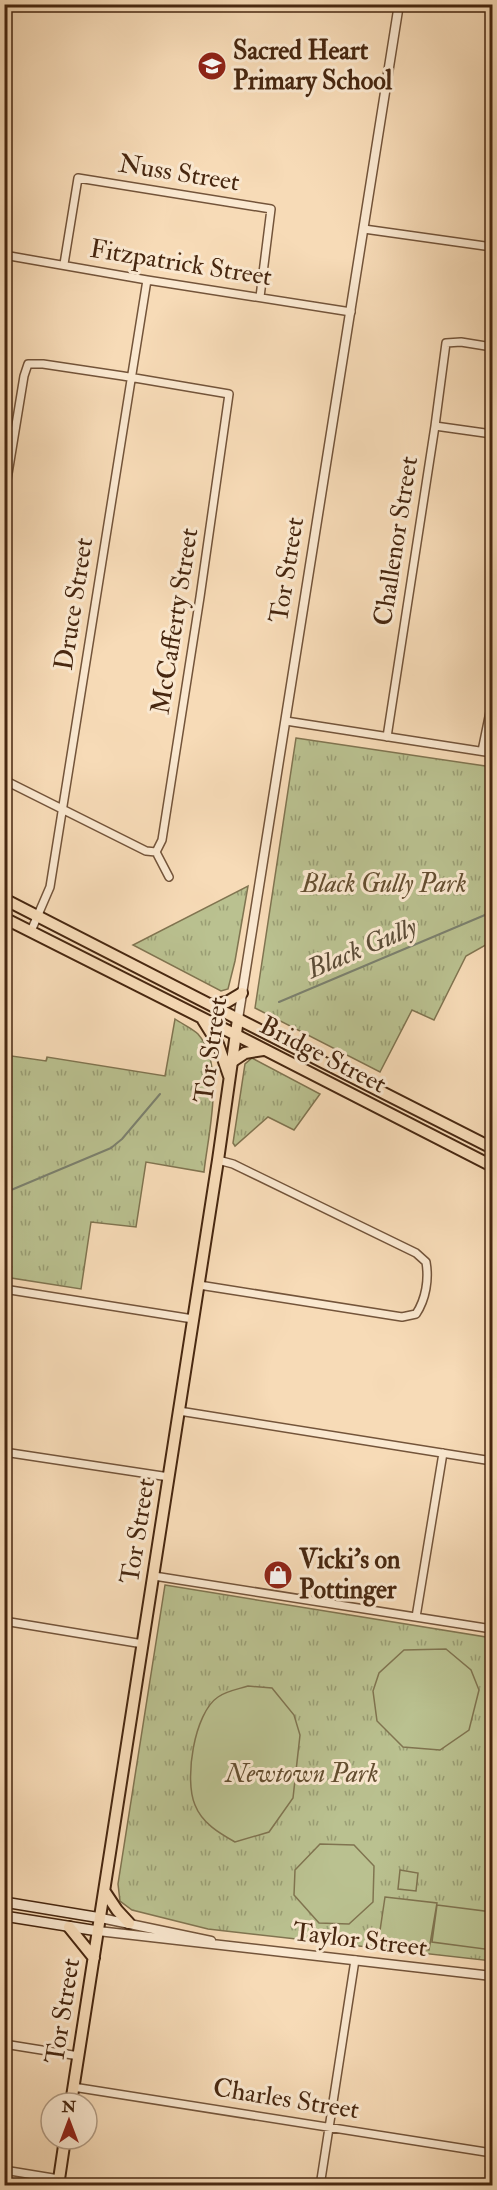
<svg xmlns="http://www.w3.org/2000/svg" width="497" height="2190" font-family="'IM FELL Double Pica',serif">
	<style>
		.park { fill: url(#park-tufts); stroke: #807450; stroke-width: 1.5 }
		.garden { fill: #bac190; stroke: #807450; stroke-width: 1.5 }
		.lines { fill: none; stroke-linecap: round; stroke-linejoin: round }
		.stream { stroke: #7b806e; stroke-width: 2 }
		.minor-casing { stroke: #73543a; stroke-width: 10 }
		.tertiary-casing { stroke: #73543a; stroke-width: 11 }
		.secondary-casing { stroke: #472710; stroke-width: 12 }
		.primary-casing { stroke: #472710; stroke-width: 14 }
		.trunk-casing { stroke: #472710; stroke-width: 14 }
		.minor { stroke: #fae8d0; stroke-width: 7 }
		.tertiary { stroke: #fae8d0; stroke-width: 8 }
		.secondary { stroke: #fae8d0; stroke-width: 9 }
		.primary { stroke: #f7dbb7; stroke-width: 10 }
		.trunk { stroke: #f7dbb7; stroke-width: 10 }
		.labels { text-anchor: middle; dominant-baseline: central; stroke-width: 6; stroke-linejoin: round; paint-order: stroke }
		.poi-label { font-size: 26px; font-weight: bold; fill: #472710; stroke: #fae8d0; text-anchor: start }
		.street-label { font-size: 26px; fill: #472710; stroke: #fae8d0 }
		.park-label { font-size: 26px; font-style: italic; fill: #644e30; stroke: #fae8d0 }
		.water-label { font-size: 27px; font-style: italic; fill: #5c4c37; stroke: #fae8d0 }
	</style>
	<defs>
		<pattern id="park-tufts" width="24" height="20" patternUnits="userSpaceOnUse" patternTransform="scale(1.5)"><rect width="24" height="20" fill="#bac190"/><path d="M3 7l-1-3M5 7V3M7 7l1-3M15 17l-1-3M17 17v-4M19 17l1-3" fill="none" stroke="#999d74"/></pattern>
	</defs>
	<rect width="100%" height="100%" fill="#f7dbb7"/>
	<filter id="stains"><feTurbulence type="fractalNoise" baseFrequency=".00333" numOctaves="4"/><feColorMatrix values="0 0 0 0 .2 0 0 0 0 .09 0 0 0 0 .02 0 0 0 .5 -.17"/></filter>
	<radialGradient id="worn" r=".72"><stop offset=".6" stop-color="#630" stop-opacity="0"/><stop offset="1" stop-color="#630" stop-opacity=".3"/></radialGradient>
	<path class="park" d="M296,738L492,767V944L489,943L466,956L434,1020L412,1010L380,1072L255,1008Z
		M248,886L235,961L228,989L221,991L133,945Z
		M175,1019C182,1024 192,1028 198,1034C226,1066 208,1134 204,1172L146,1162L136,1227L91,1222L81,1289L5,1277V1055L46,1061L47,1057L165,1076Z
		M252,1058L320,1094L294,1130L268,1117L235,1146L233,1143L245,1064Z
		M165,1585L492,1638V1961L208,1929L132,1910L120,1901L118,1884Z"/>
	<path class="garden" d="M446,1649L471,1670L479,1690L469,1730L440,1750L403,1747L377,1721L373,1691L379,1673L404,1650Z
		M248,1686L272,1688L294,1715L300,1735L293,1798L269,1832L235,1842C219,1833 202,1823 195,1805C184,1780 194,1713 218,1697C226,1691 239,1689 248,1686Z
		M320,1844L354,1845L374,1866L373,1902L349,1924L319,1923L294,1895L295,1870Z
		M400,1870L418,1873L416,1891L398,1889Z
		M385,1897L437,1903L429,1950L378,1944Z
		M437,1905L492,1912V1950L432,1942Z"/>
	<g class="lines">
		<path class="stream" d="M279,1002L492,912
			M4,1193L111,1148L122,1139L160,1094"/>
		<g class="minor-casing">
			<path id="minor" d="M364,229L492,247
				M4,255L147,280L351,312
				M64,264L78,178L271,209L260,297
				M435,426L492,434
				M4,498L24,376L28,364H43L123,376L229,394L200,597L162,840L156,852
				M491,707L492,696
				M286,721L492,753
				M387,737L435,426L446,343L461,342L492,347
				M482,751L491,707H492
				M4,780L146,851L156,852
				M156,852L169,877
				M31,931L50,887L147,280
				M199,1285L402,1317L416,1314C426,1299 429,1279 426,1262L416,1253L233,1164L218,1160
				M4,1289L193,1319
				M179,1411L492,1461
				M4,1452L169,1477
				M154,1576L492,1629
				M416,1617L443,1453
				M4,1621L143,1644
				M4,2044L79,2056
				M73,2087L492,2153
				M4,2170L59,2179
				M320,2186L355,1960"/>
		</g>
		<g class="tertiary-casing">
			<path id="tertiary" d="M238,1019L399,4
				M101,1918L211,1941
				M98,1931L492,1976"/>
		</g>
		<g class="secondary-casing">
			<path id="secondary" d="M4,1902L101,1918
				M4,1916L98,1931"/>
		</g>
		<g class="primary-casing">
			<path id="primary" d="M238,1019L492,1148
				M236,1035L492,1166
				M233,1061L245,1053L263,1050"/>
		</g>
		<g class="trunk-casing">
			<path id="trunk" d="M4,899L238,1019L218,1160L71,2103
				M4,918L236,1035
				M211,1005L227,1002L242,993
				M203,1020L218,1044L229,1076
				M105,1892L117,1910L129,1923
				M69,1927L94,1958
				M58,2186L65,2139"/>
		</g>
		<use href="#minor" class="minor"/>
		<use href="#tertiary" class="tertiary"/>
		<use href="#secondary" class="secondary"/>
		<use href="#primary" class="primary"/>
		<use href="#trunk" class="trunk"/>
	</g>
	<defs>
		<g id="school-disc" transform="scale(1.5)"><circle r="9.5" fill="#8f2418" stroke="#fae8d0"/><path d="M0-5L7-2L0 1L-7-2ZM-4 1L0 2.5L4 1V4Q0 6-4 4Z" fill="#fff"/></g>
		<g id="shop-disc" transform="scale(1.5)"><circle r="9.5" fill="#8f2418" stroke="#fae8d0"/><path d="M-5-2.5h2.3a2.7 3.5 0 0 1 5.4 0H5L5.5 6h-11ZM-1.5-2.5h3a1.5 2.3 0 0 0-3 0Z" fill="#fff"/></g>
	</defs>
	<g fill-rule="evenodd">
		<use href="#school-disc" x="212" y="66"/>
		<use href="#shop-disc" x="278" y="1575"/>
	</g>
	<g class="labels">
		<g class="poi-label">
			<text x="233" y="51">Sacred Heart<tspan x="233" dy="30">Primary School</tspan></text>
			<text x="299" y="1560">Vicki's on<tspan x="299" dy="30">Pottinger</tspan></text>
		</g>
		<g class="street-label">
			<text transform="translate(179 173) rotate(9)">Nuss Street</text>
			<text transform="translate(181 263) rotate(9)">Fitzpatrick Street</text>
			<text transform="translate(396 541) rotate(-81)">Challenor Street</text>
			<text transform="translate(287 570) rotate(-81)">Tor Street</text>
			<text transform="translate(74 604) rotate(-81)">Druce Street</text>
			<text transform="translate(175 621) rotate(-81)">McCafferty Street</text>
			<text transform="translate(211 1050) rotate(-82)">Tor Street</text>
			<text transform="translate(323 1055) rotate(27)">Bridge Street</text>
			<text transform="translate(138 1531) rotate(-81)">Tor Street</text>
			<text transform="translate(360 1940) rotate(7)">Taylor Street</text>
			<text transform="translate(63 2011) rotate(-81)">Tor Street</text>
			<text transform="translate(286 2099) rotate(9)">Charles Street</text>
		</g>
		<g class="park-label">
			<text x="384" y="884">Black Gully Park</text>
			<text x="302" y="1774">Newtown Park</text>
		</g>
		<g class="water-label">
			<text transform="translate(362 948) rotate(-23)">Black Gully</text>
		</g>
	</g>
	<rect width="497" height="2190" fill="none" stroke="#f7dbb7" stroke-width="24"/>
	<rect x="6" y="6" width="485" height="2178" fill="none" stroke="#472710" stroke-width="3"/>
	<rect x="12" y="12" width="473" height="2166" fill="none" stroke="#472710" stroke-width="1.5"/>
	<g transform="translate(69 2121)"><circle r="28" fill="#fae8d0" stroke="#b29b83" stroke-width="1.5"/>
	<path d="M0-4.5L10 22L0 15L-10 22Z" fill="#8f2418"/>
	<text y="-9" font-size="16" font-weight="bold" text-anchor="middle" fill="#472710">N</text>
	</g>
	<rect width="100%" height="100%" filter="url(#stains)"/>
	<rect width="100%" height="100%" fill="url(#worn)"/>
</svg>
